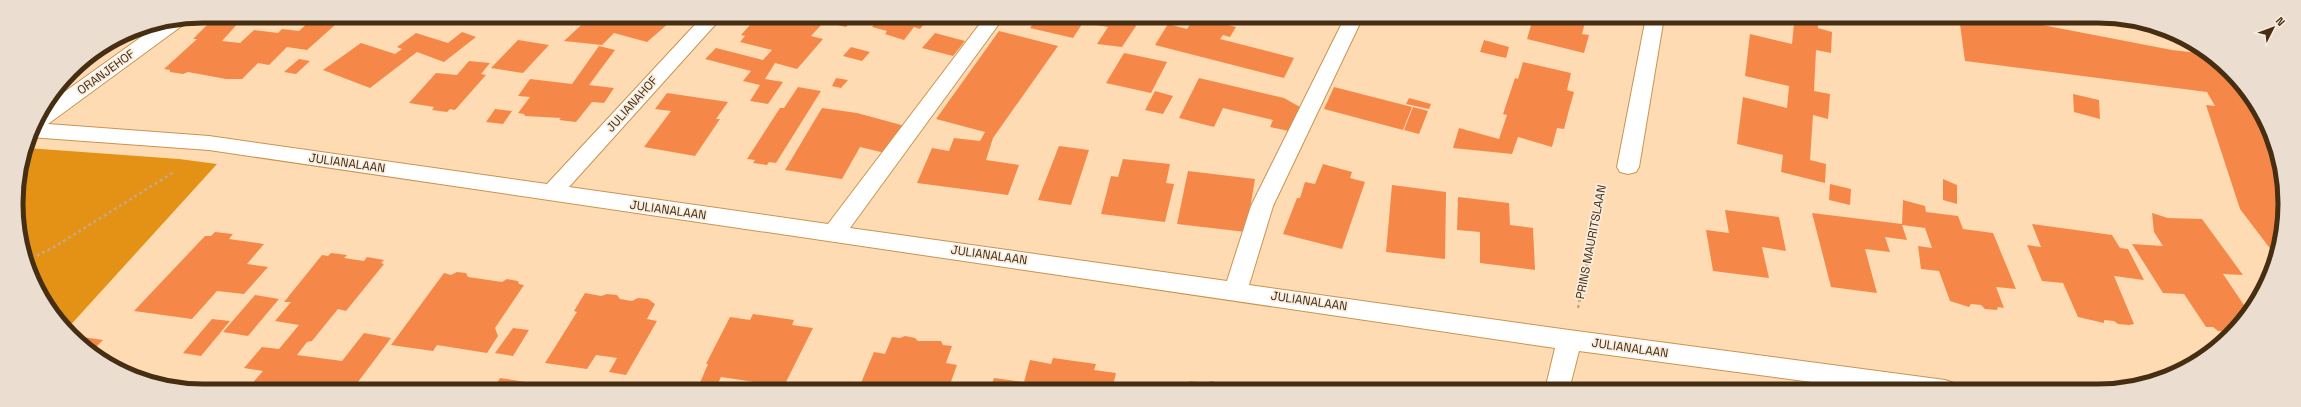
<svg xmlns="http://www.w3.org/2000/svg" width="2301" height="407" font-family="'Space Grotesk',sans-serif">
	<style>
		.forest { fill: #e39215 }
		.building { fill: #f58848 }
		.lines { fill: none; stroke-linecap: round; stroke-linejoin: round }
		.minor-casing { stroke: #cb934f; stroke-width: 2 }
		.path { stroke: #c7a782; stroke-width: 2.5; stroke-dasharray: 3 3; stroke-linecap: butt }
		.minor { fill: #fff; fill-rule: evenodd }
		.labels { text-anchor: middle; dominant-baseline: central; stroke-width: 3.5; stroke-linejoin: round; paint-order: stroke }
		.street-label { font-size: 12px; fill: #462e12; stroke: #f9ede0 }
		.rim { fill: none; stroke: #462e12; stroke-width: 5 }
	</style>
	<rect width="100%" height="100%" fill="#ffdbb3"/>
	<path class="forest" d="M27,148L179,159L217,164L66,330L62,327L26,264L16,191Z"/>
	<path class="building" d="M315,16H345L307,50L287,47L269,65L258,63L242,79H226L188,72L183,74L170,72V70L164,69L197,39H193L215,17L241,20L222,41L240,43L254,30L278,33L282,29L299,31Z
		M362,16H382L378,20Z
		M591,16H677L647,42L614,33L602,45L564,41Z
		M758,16L855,17L846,27L824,22L811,36L823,39L797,69L775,63L765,79L783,82L768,104L750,101L760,85L743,81L751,71L705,59L716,48L763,60L772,50L740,42L745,36L741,35Z
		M900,17L929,18L920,29L914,27L904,40L885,34L887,31L872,27L878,20L894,24Z
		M1038,17H1142L1122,47L1097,44L1108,27L1096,25L1099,21L1086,18L1073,38L1030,28Z
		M1195,17L1236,27L1230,37L1223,35L1220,39L1294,58L1284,78L1155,45L1168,24L1187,29Z
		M1537,17L1586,18L1582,34L1589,35L1584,53L1527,39L1532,22L1535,23Z
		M1767,17H1818V28L1832,32L1831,53L1816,50L1814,91L1830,94L1829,107L1828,119L1813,115L1810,160L1826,164L1825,183L1781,172L1783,155L1737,144L1743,97L1787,108L1789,86L1745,76L1750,34L1792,44L1794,24Z
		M1959,17H2001L2172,50L2206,54L2246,89L2279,155L2283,228L2275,255L2240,209L2206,105L2215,106L2207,92L1965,61Z
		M999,31L1058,46L993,138L986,160L1019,165L1008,195L917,183L932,148L949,151L954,138L980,141L985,132L936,119Z
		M462,32L476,37L444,62L417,52L370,88L323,70L361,43L395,54L402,49L397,47L416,33L448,43Z
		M935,33L965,41L953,56L922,48Z
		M518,40L549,45L523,73L491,68Z
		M1484,40L1509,47L1506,58L1480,52Z
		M599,46L615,50L589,85L614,88L604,103L592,102L576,122L559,120L561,118L525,116L524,114L518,113L530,97L518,96L530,79L572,84Z
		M851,47L870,52L862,61L843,56Z
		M1124,53L1167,62L1151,93L1106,83Z
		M299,59L310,61L296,74L284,72Z
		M469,61L490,63L481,74L486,75L455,110L450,109L447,112L432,110L434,107L409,103L436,73L457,75Z
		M1523,62L1571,73L1567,90L1574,92L1569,110L1564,129L1557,128L1552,147L1518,137L1512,154L1453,148L1459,128L1499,139L1507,115L1503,114L1515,78L1518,79Z
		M836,78L848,80L841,88L832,86Z
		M1199,78L1284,98L1300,107L1289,131L1270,127L1273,120L1223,108L1214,127L1179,118Z
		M798,87L821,91L776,163L769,162L767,165L753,163L755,160L747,159L780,108H784Z
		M1334,87L1412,107L1403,130L1324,109Z
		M1155,91L1173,96L1163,114L1145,110Z
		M667,93L728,102L716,119H720L695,156L644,147L671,111L655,109Z
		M2073,94L2099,100L2100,119L2074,112Z
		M1409,98L1431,104L1429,109L1406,104Z
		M1413,107L1428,111L1419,134L1404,130Z
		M822,108L857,113L905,126L885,153L860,147L842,179L785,170Z
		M495,109L512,111L503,124L486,122Z
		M1059,146L1089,150L1071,205L1038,200Z
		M1123,159L1170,164L1166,183L1174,184L1165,222L1101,214L1111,176L1118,177Z
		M1323,164L1352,172L1350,178L1365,182L1342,249L1283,234L1297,198H1300L1305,182L1315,184Z
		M1188,171L1255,179L1246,232L1177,224Z
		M1943,179L1957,185V204L1943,200Z
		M1830,184L1851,189L1850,205L1829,200Z
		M1392,185L1446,192L1445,259L1386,252Z
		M1458,197L1509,203L1510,225L1533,228L1535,270L1480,263V232L1457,230Z
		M1903,200L1925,206L1926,212L1958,216L1963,229L1993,233L2016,289L1996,287L2004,308L1998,307L1997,310L1985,309L1981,305L1971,304L1969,307L1950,301L1939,271L1921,269L1918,246L1932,248L1925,228L1902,225L1907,240L1885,237L1890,252L1865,249L1877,293L1831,287L1812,213L1902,224Z
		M1725,210L1779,217L1786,251L1762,247L1769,278L1713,271L1706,230L1729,233Z
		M2152,213L2168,218L2202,219L2243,275L2223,274L2248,311L2236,328H2231V332L2218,331L2213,327H2206L2184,294L2163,293L2132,244L2163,246L2154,232Z
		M2032,224L2112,235L2120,248L2128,249L2144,280L2114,276L2134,324L2129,325L2118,324L2114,321L2104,320V323L2078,317L2063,283L2042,281L2027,245L2041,247Z
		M215,232L233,234L229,239L264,244L247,264L268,267L244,294L217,291L192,319L134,311L205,236H211Z
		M331,253L347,255L344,258L364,261L367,257L384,260L381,263L384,264L346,311L338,309L312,341L307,342L297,355L342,361L364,333L391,338L352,390L322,387L320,390L247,389L263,371L244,368L262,347L279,349L299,325L275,321L291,302H284L322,255L328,256Z
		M457,272L466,273L468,277L502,282L507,279L518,281L519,284L524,285L495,328L498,336L487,353L437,345L433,351L391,345L444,273L451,275Z
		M585,293L601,296L607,294L617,295L620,299L632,301L638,298L648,299L655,304L647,319L657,321L626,375L609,372L617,358L596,355L587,369L545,363L577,312L574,311Z
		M255,295L279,299L248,336L223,332Z
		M753,314L794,320L792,325L813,328L784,386H782L780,390H765L768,384L721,377L716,388L699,385L708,364H706L730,317L750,320Z
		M212,319L230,321L201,356L183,353Z
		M513,328L529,330L513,356L495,353Z
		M76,336L103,340L93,350Z
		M905,336L915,338L918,341H941L943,345L952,346L946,363L957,365L948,390H858L874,352L885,354L892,337L900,338Z
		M1053,358L1096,364L1094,370L1116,373L1112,390H990L994,378L1024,382L1030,360L1051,364Z
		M500,378L532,383L528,390H493Z
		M1189,381L1206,383L1211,381L1232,386L1255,387L1260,390H1187Z
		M660,383L684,387L683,390H656Z
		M797,385L824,389V390H795Z"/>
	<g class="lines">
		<g class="minor-casing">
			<path id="minor" d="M703,16H723L569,187L828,224L985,17H1004L850,228L1227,281L1251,206L1345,17H1363L1273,206L1249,285L1569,330L1945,380L1954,383L1958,390H1872L1579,351L1569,390H1545L1555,348L209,150L29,137L49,103L158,25L185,20L183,25L48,124L209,136L547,184Z
				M1646,17H1664L1639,167L1636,172L1628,174L1620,172L1617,167Z"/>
		</g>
		<path class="path" d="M26,261L54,247L174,172
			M1578,308L1603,186"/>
		<use href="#minor" class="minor"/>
	</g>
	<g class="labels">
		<g class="street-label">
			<text transform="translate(106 72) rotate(-36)">ORANJEHOF</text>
			<text transform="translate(632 104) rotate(-48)">JULIANAHOF</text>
			<text transform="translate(347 163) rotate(8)">JULIANALAAN</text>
			<text transform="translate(668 210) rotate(8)">JULIANALAAN</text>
			<text transform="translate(1591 242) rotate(-79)">PRINS MAURITSLAAN</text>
			<text transform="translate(989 255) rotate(8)">JULIANALAAN</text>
			<text transform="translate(1309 301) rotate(8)">JULIANALAAN</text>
			<text transform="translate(1630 348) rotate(8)">JULIANALAAN</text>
		</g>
	</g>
	<path d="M0 0H2301V407H0ZM203 23H2098A180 180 0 0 1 2278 203V204A180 180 0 0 1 2098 384H203A180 180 0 0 1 23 204V203A180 180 0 0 1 203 23Z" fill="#ebded0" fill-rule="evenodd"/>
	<path class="rim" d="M203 23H2098A180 180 0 0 1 2278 203V204A180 180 0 0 1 2098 384H203A180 180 0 0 1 23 204V203A180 180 0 0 1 203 23Z"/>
	<g transform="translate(2273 28) rotate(48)" stroke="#f9ede0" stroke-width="3" paint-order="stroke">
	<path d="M0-3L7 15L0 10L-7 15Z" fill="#462e12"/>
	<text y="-6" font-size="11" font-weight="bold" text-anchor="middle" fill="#462e12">N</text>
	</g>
</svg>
